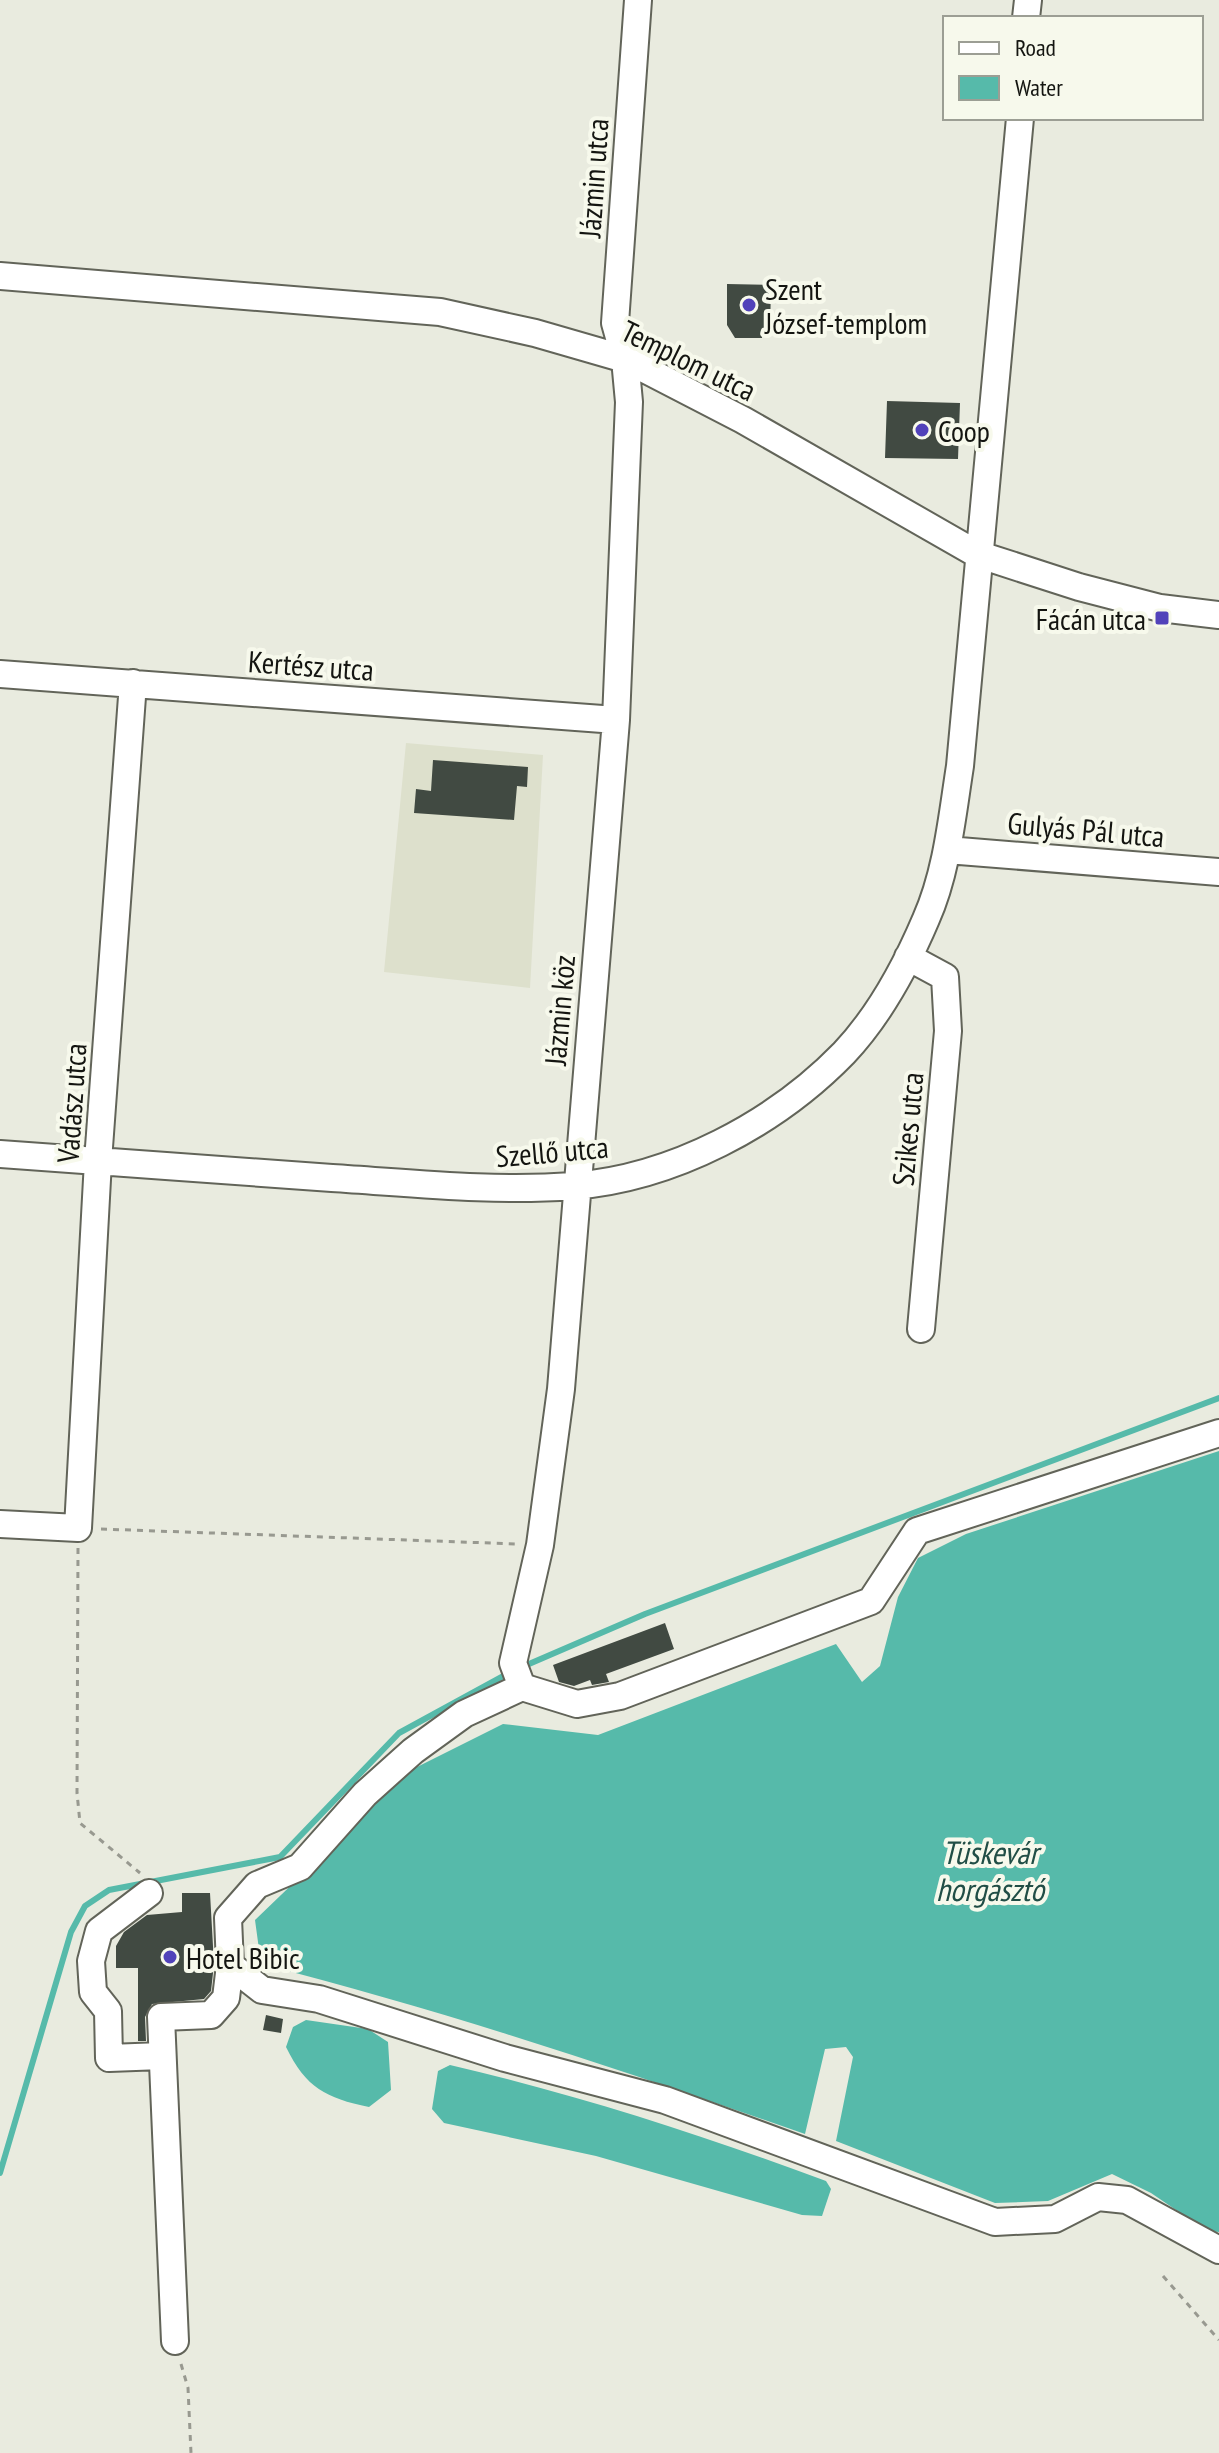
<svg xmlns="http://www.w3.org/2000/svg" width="1219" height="2453" font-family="'PT Sans Narrow',sans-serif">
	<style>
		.built { fill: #dde0cc }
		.water { fill: #56baaa }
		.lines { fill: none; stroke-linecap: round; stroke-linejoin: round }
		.stream { stroke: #56baaa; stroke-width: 6 }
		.building { fill: #414a42 }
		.minor-casing { stroke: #626459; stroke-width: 30 }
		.path { stroke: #989990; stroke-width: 3; stroke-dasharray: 6 6; stroke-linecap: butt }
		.minor { stroke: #fff; stroke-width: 26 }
		.poi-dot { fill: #5142ba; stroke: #f7f9ec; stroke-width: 3 }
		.labels { text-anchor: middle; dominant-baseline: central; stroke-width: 8; stroke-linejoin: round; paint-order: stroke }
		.street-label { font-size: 30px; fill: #141511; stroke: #f7f9ec }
		.poi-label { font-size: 30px; fill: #141511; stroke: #f7f9ec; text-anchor: start }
		.water-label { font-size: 32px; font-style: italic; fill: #214e46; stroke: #f7f9ec }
	</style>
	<rect width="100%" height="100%" fill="#e9ebdf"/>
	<path class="built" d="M406,743L543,755L530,988L384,972Z"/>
	<path class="water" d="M1219,1451V2232L1207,2231L1151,2193L1112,2174L1048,2201L995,2203L836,2141L853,2057L846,2047L825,2049L805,2134C625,2071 446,2011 261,1964L255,1920L411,1770L503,1724L598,1735L836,1644L862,1682L880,1666L898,1597L918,1558L966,1534Z
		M306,2020L368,2029L388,2042L391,2090L369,2107C326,2098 306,2088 286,2047L293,2027Z
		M450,2065C579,2095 702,2135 826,2181L831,2189L822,2216L802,2215L596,2156L444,2123L432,2109L438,2071Z"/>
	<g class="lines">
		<path class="stream" d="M522,1667L645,1614L1219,1398
			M0,2173L71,1932L85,1906L109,1890L280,1857L399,1733L509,1673"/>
	</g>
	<path class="building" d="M727,284L771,285L770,332H762V338H735L727,325Z
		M887,401L960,403L958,459L885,458Z
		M433,760L528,767L527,787L517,786L514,820L414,813L416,789L431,791Z
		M665,1623L674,1649L606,1674L609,1682L592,1685L590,1680L574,1686L559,1682L553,1665Z
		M182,1893H210L214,1964L211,1991L204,1999L152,2004L145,2017L146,2041H138V1968H116V1946L124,1932L147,1915L182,1912Z
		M266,2015L283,2019L281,2033L263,2030Z"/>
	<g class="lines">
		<g class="minor-casing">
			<path id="minor" d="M1026,18L1028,0
				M0,276L440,312L535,333L625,359L743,420L977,554L1079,587L1160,608L1219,615
				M0,674L616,720
				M947,850L1219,872
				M908,957L945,977L948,1031L921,1329
				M0,1154C111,1162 221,1170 332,1178C412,1183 492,1192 573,1186C673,1178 775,1124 844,1053C879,1016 906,966 926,919C947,872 952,817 960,766L1020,118
				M1219,1433L917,1531L871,1601L620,1696L577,1704L522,1687L464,1714L413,1751L365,1794L300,1867L257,1885L228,1918L230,1965L262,1990L319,1999L505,2058L665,2100L995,2222L1055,2219L1098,2197L1127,2200L1219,2250
				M0,1524L78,1528L98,1161L133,683
				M522,1687L513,1663L540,1545L561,1389L616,720L629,402L625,359L615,323L638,0
				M149,1893L99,1931L91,1961L93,1992L108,2011L109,2058L162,2056
				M175,2341L161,2017L211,2015L226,1998L230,1965"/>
		</g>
		<path class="path" d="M101,1529L517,1544
			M78,1548L77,1793L80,1823L140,1873
			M1163,2276L1219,2340
			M181,2364L188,2388L191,2453"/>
		<use href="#minor" class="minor"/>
	</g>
	<g class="poi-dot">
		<circle cx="749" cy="305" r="8"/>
		<circle cx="922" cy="430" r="8"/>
		<rect x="1154" y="610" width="16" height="16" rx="4"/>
		<circle cx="170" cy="1957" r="8"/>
	</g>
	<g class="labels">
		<g class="street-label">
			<text transform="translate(593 178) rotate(-86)">Jázmin utca</text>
			<text transform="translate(689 360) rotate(26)">Templom utca</text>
			<text transform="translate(311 665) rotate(4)">Kertész utca</text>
			<text transform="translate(1086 829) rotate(5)">Gulyás Pál utca</text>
			<text transform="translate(559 1010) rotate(-85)">Jázmin köz</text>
			<text transform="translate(71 1103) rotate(-86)">Vadász utca</text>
			<text transform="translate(907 1129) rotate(-85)">Szikes utca</text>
			<text transform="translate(552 1151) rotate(-5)">Szellő utca</text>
		</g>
		<g class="poi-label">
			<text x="765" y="288">Szent<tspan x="765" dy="34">József-templom</tspan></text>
			<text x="938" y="430">Coop</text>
			<text x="1146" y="618" text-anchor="end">Fácán utca</text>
			<text x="186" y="1957">Hotel Bibic</text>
		</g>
		<g class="water-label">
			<text x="990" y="1852">Tüskevár<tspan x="990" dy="37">horgásztó</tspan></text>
		</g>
	</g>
	<rect x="943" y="16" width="260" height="104" fill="#f7f9ec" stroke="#9c9e94" stroke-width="2"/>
	<rect x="959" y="42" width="40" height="12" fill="#ffffff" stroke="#9c9e94" stroke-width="2"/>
	<text x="1015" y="56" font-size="24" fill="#141511">Road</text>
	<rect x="959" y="76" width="40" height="24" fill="#56baaa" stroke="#9c9e94" stroke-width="2"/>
	<text x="1015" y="96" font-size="24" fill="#141511">Water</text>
</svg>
